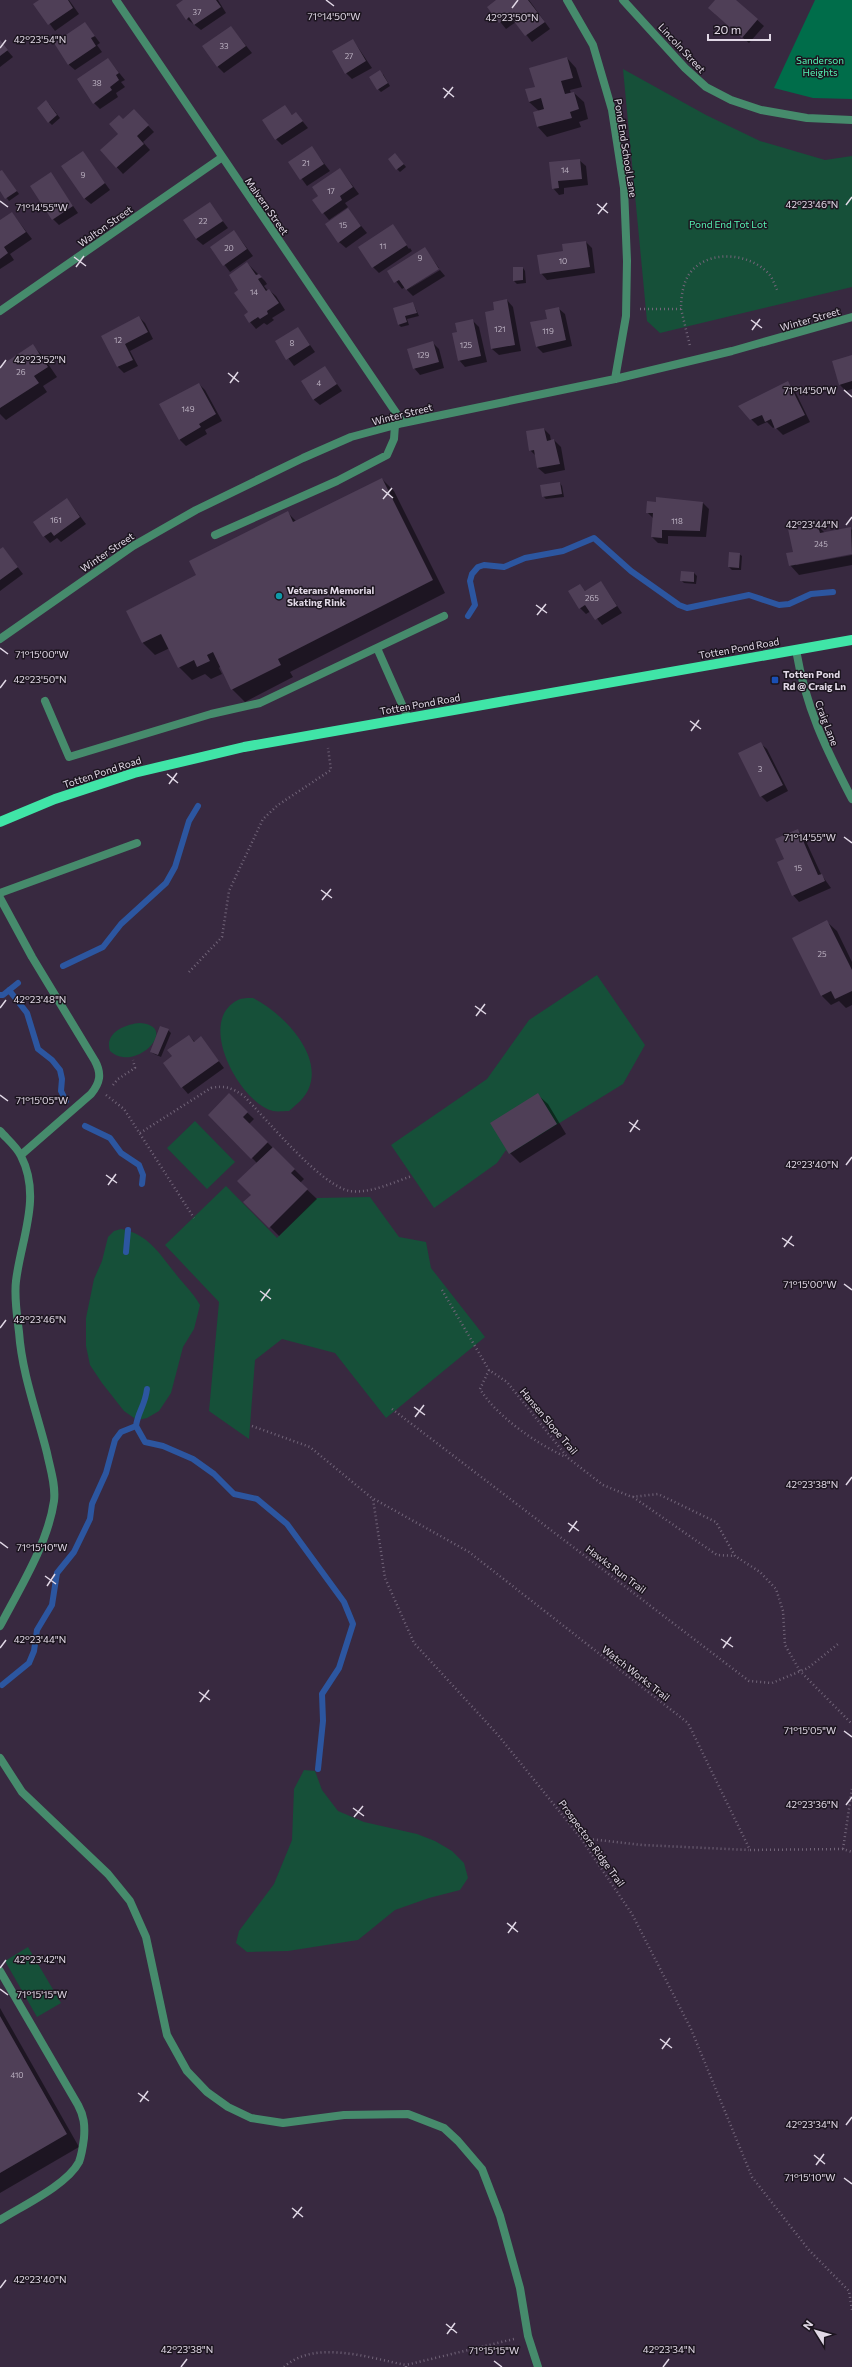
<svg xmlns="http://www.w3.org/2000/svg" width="852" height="2367" font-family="Commissioner,sans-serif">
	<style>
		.green { fill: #165039 }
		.forest { fill: #006d4a }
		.shadow { fill: #0007 }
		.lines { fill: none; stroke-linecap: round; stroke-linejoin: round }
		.stream { stroke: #2c56a0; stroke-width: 6 }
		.building { fill: #4f3f57 }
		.path { stroke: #726579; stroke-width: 2.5; stroke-dasharray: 1 3; stroke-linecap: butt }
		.service { stroke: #468b6c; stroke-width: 8 }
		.minor { stroke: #468b6c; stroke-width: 8 }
		.tertiary { stroke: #468b6c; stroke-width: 8 }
		.primary { stroke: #40e5a7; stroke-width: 10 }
		.ticks { fill: none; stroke: #e1d8e6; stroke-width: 1.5 }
		.culture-dot { fill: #0f9aa8; stroke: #1c151f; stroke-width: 1.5 }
		.transit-dot { fill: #1a4fb4; stroke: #1c151f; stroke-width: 1.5 }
		.labels { text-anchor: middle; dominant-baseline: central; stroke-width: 3; stroke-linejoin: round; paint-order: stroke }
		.number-label { font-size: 8px; fill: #bcb2c2 }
		.street-label { font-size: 10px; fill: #e1d8e6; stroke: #1c151f }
		.park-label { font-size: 10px; fill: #55f2b3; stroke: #1c151f }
		.poi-label { font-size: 10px; font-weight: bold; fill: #e1d8e6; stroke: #1c151f; text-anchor: start }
		.ticks-label { font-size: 10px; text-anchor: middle; fill: #e1d8e6; stroke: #1c151f; stroke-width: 3; stroke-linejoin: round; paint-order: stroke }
	</style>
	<rect width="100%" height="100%" fill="#382940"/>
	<path class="green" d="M623,69L706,115L760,141L825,160L852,156V287L660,333L647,321Z
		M597,975L645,1045L623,1084L509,1154L506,1150L497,1163L434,1208L391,1145L487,1079L529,1020Z
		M253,998C281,1012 323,1053 309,1088C305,1098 297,1104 289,1111C284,1111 278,1112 273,1111C240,1103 195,1021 238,1000C242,998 249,998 253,998Z
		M140,1023C181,1026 135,1074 110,1051C104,1033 125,1024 140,1023Z
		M195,1121L235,1162L207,1189L167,1148Z
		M226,1186L277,1238L317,1198L370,1197L399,1237L426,1242L431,1268L485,1337L386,1418L335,1353L282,1339L255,1360L249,1439L209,1411L219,1302L165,1245Z
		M121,1229C148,1234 159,1253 175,1273C184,1285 192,1291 200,1305L194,1329L183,1347L171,1393L159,1411L147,1418L137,1420L124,1411L102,1383L90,1365L86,1346V1318L94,1279L102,1261L108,1237L114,1231Z
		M304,1770L315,1771L322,1790L338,1811L364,1822L417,1834L435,1841L452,1851L464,1863L468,1878L460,1890L429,1898L395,1910L358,1940L288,1951L247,1952L236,1943L239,1931L274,1884L292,1840L294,1789Z
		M28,1947L61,2003L37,2017L5,1961Z"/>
	<path class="forest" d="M815,0H852V99L813,98L774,88Z"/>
	<path class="shadow" d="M40,0H69L79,14L55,31L35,4Z
		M185,0H218L226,13L201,30L187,19Z
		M498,0H529L550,29L532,42L516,22L506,29L488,7Z
		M716,0H735L764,26L749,43L715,14Z
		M85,23L100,43L97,45L102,52L75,70L68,64Z
		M231,27L252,53L224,73L217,66Z
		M353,40L372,68L352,79L346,73Z
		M0,42L13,57L0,67Z
		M567,58L576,68L582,87L570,90L571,94L574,93L584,102L588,119L579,122L581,127L547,137L538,127L534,113L539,111L529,102L536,87Z
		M108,59L125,80L121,82L125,87L116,93L118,97L100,109L94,103Z
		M383,74L390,86L381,92L378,89Z
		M49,104L60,118L52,125L49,122Z
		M284,106L293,116L296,113L308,128L282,145L276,139Z
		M140,117L154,132L143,142L150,150L123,174L101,150L119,134L123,121Z
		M312,148L330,171L307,186L290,163Z
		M83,153L110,190L91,204L84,198Z
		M398,157L406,167L400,172L397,169Z
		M579,160L586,166L588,185L564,188V194L559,195L553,188L550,163Z
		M340,169L359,194L345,203L348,207L329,220L313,200L319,196Z
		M2,171L19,194L9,201L0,189V172Z
		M50,173L78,213L59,225L53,219Z
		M209,203L228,228L203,245L196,239Z
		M348,210L367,233L346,248L339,242Z
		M12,213L32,239L10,254L14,260L0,269V221Z
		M393,225L409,249L410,248L412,251L379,273L373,267Z
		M234,231L253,256L230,272L211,247Z
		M586,242L592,248L595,273L547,280L541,273L564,252Z
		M425,249L439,268L407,290L405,287L402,289L389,272Z
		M247,263L265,281L267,284L264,286L268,291L269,290L276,296L285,310L272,318L274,320L267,325L264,323L256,329L250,322L249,313L240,290Z
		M523,268L525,271L526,283L517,284L514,281Z
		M440,270L445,276L413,296L407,290Z
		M507,300L513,307L521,351L499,355L492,349L496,311Z
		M413,303L419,316L407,319L409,325L401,327L398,324Z
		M558,308L565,314L572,346L543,353L537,347L548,319Z
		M139,317L145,323L153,339L130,351L138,366L124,373L118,367L102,336Z
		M472,320L479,327L487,362L465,367L459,360L458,333Z
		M298,328L315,352L294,366L276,342Z
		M433,343L439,349L444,368L420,375L414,368Z
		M33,346L42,355L57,377L43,386L47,392L6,420L0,414V367Z
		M852,356V389L846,391L840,385Z
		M325,367L342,391L320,405L313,399Z
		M788,383L794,389L810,422L783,435L775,427L773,428L767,422L758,426L751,419Z
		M199,384L205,390L222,421L205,430L207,434L186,446L179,439Z
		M544,429L550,435L551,441L554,440L561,447L565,470L545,474L538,468L536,456L530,450Z
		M382,479L394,491L445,593L290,672L293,677L245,702L232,689L221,666L219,668L222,674L211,679L205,674L192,680L179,667L170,648L155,655L143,643L127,611L197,576L288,513L297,522Z
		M560,483L562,486L564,497L546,499L543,496Z
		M67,499L86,524L61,542L57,538L50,543L44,536Z
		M703,503L709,509L706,537L668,536V544L658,543L652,537L654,519L647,512Z
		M817,525L825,533L850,528L852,530V553L796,563V565L852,555V565L799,575L790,565L794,553Z
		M3,548L23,574L0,591V550Z
		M739,554L742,556L741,570H732L729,567Z
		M694,573L697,576L696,584L684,583L681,580Z
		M601,582L622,613L602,625L591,611L586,614L580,608V585L586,592Z
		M760,743L767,749L788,791L767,802L761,796Z
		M798,830L804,837L821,874L831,888L799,902L793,895L785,860Z
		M827,922L837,931L852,962V1005L846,1008L839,1001L831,1005L822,996L793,938Z
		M168,1030L171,1033L161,1057L154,1054L151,1052Z
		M189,1036L195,1042L201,1038L224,1068L188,1094L182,1087L173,1057Z
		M229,1095L254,1119L249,1124L304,1179L300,1183L317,1199L279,1236L245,1202L252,1195L257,1163L209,1115Z
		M538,1095L548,1104L566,1134L520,1163L510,1153Z
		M0,2008L79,2147L0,2193Z"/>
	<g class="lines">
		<path class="stream" d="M468,616L475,605L470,581L472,574L478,567L484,565L504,567L525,558L563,551L594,538L631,571L679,605L687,608L749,595L779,605L789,604L811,594L833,592
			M63,966L103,947L121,924L166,883L175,867L189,821L198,806
			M9,990L27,1013L38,1049L52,1060L60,1070L62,1079L61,1091L66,1101
			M0,995H3L18,983
			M85,1126L110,1138L121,1153L139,1165L143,1175L142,1184
			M126,1252L128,1230
			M147,1389C145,1406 138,1411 136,1426L145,1442L163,1446L193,1459L214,1474L234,1494L257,1499L287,1524L344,1602L353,1624L339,1668L322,1694L323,1721L318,1769
			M2,1685L29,1663L34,1651L37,1630L52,1605L57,1573L74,1552L90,1519L92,1504L106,1473L115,1440L121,1432L136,1426"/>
	</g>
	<path class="building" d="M39,0H68L73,8L48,25L33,4Z
		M183,0H216L221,7L194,25L189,17L186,20L176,5Z
		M496,0H528L545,22L525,36L510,16L499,23L487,7Z
		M715,0H736L758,19L742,38L708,8Z
		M85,22L95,36L91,38L96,46L68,65L54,43Z
		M231,26L246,46L217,67L202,46Z
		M353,39L366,61L345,74L332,51Z
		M0,40L8,50L0,56Z
		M567,57L573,78L561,81L565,94L574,92L579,109L570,112L572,118L537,127L533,112L544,109L541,98L529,102L525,89L535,87L529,68Z
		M108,58L119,73L116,75L119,80L110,87L112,90L93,104L77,79Z
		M380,70L388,83L377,90L369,77Z
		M46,100L57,115L48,123L37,108Z
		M285,105L292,115L296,112L303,121L275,140L262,120Z
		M134,109L149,125L137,136L144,144L116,168L100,150L118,134L109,124L119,115L123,119Z
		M312,146L324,164L300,180L288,162Z
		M83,151L105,183L84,199L61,166Z
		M395,153L404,164L396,170L388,159Z
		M580,159L582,179L558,181L559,188L552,189L549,162Z
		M340,168L353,187L340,196L342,200L322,214L312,200L318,196L312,187Z
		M2,170L17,191L5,199L0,191V171Z
		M51,172L73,206L52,220L30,186Z
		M210,202L223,221L196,239L183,220Z
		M348,208L361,226L338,243L325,224Z
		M12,212L26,232L4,247L8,253L0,259V220Z
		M393,224L407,245L372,268L358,247Z
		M234,230L247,249L223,266L210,247Z
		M586,241L590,267L540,274L537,255L563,251L562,244Z
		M425,247L439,269L406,290L399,280L394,283L387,271Z
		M247,262L256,275L259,274L262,277L258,279L266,291L269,289L279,303L267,311L268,314L260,319L258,317L249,323L244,315L248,312L234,293L238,290L229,275Z
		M513,267H523V280L513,281Z
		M507,299L515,345L491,349L485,312L494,310L493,302Z
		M413,302L417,313L405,316L407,322L398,325L393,308Z
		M559,307L566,340L536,347L530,322L547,319L545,310Z
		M139,316L148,332L125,344L133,360L117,367L101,336Z
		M473,319L481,356L458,361L452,333L457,332L455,323Z
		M298,327L310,345L286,360L275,341Z
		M433,341L439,362L413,369L407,349Z
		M33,344L48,367L34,376L39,383L0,408V366Z
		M852,355V381L839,385L832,361Z
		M325,366L337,384L313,400L301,381Z
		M788,381L805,415L775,429L771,419L765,422L762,415L750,420L738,406Z
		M199,383L216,414L199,424L201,427L179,440L159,404Z
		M544,428L547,441L554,439L560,464L537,468L534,450L529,451L526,431Z
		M382,478L433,580L278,659L281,665L231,690L213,652L207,655L210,661L197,667L194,660L178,668L161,634L142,643L126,611L196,575L189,561L288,511L293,522Z
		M560,482L562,494L542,497L540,485Z
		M656,497L703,502L700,531L662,530V538L651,537L653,513H646L647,501L656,502Z
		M67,498L80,517L54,536L51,532L43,537L33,522Z
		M817,523L820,533L851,527L852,554L789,566L786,553L793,552L788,529Z
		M3,547L18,567L0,580V549Z
		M729,552L740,553L739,568L728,567Z
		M681,571L694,572V582L680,581Z
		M601,581L617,606L595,620L585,605L579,609L568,591L580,584L585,591Z
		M761,742L783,785L760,797L738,753Z
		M798,829L818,875L822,874L825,881L792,896L777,862L784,859L775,839Z
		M827,920L852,970V991L835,999L831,991L821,996L792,938Z
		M160,1026L169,1029L158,1055L150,1052Z
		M189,1035L194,1042L201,1036L219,1061L181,1088L163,1063L172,1056L167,1050Z
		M229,1093L248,1112L243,1117L268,1142L251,1159L208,1115Z
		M538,1093L557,1124L509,1154L490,1123Z
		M273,1147L295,1169L291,1173L308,1189L269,1228L243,1202L251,1195L237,1181Z
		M0,2016L67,2134L0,2173Z"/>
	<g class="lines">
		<path class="path" d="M640,309H681C681,297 683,282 690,273C708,249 749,253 768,273C773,278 775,286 778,292
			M681,309L690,346
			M189,972L222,937L229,891L263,819L278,805L331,770L328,748
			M113,1085L118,1079L135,1068L133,1060
			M106,1095L124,1109L194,1218
			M140,1133L211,1088C225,1085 232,1088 244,1096C267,1120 321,1186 350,1191C370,1194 394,1182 412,1176
			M442,1290L489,1370L507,1382L568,1458L603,1485L632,1497L658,1494L716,1522L735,1556L760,1572L776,1589L783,1611L785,1645L800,1671L852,1724
			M489,1370L480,1389C497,1417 537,1444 566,1457
			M392,1409L749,1681L772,1683L808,1668L838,1644
			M252,1426L310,1447L373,1499L385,1578L414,1643L498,1735L580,1837L632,1914L691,2029L752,2177L809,2250L849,2291L852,2310
			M633,1497L717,1555L735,1556
			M374,1499L469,1552L688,1723L750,1850L843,1849L852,1852
			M581,1838L642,1845L749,1850
			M843,1849L852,1789
			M284,2367C315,2339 369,2358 406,2365
			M406,2367V2365L514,2339"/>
		<path class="service" d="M215,535L337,481L387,455L394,439L395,425
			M377,648L408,718
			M45,701L69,757L211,714L260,703L444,616
			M0,893L137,843
			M0,898L32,957L95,1061C102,1074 100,1083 91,1094L21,1155
			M0,1131C7,1139 17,1147 21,1156C42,1197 21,1239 16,1281C14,1297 17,1316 19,1332C22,1374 37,1413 47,1453C50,1468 56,1485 54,1501C48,1543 20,1588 0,1626
			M0,1758L22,1792L108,1874L130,1901L146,1937L167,2035L187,2071L207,2092L228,2107L251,2118L283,2123L344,2115L408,2114L444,2128L458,2141L482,2169L500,2216L520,2288L528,2336L538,2367
			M0,1971L78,2105C84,2116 85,2125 84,2138C83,2146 82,2154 79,2162C67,2185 22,2206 0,2220"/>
		<path class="minor" d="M116,0L403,423
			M567,0L593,45L612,110L624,188L627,261L626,316L615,379
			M0,311L221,158
			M0,639L133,546L196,510L303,458L351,437L403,423L615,379L732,351L852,317
			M796,650C806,708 825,747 852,799"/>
		<path class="tertiary" d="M623,0L685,68L706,87L731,100L761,110L807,118L852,120"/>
		<path class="primary" d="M0,822L55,799L134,773L244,747L852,640"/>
	</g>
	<path class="ticks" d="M326,0L334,6M512,8L518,0M0,48L6,40M443,88L454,97M444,98L453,87M0,201L8,207M597,204L608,213M846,205L852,197M598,214L607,203M74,257L86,266M76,267L84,256M751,320L762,328M752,330L760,319M0,368L6,360M228,373L239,382M230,383L238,372M844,390L852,397M382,489L393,498M383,499L392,488M846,525L852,517M536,605L547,613M537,615L546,604M0,648L8,654M0,688L6,680M690,721L701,729M691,731L699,720M167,774L178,783M169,784L177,773M844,837L852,843M321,890L332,898M322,900L331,889M475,1006L486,1014M0,1008L6,1000M476,1016L485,1004M0,1095L8,1101M629,1122L640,1130M630,1132L638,1120M846,1165L852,1157M106,1175L117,1183M108,1185L116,1174M782,1238L794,1246M784,1247L792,1236M844,1284L852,1290M260,1291L271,1299M261,1301L270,1289M0,1328L6,1320M414,1407L425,1415M415,1417L424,1405M846,1485L852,1477M568,1523L579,1531M569,1532L577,1521M0,1542L8,1548M45,1576L56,1584M47,1586L55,1574M721,1639L733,1647M0,1648L6,1640M723,1648L731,1637M199,1692L210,1700M200,1702L209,1690M844,1731L852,1737M846,1805L852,1797M353,1808L364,1816M354,1817L363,1806M507,1923L518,1932M508,1933L516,1922M0,1968L6,1960M0,1989L8,1995M660,2039L672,2048M662,2049L670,2038M138,2093L149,2101M140,2102L148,2091M846,2125L852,2117M814,2155L825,2164M816,2165L824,2154M844,2178L852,2184M292,2208L303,2217M293,2218L302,2207M0,2288L6,2280M446,2324L457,2333M447,2334L455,2323M494,2361L502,2367M181,2367L187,2359M663,2367L669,2359"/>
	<circle class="culture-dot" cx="279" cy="596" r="4"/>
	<rect class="transit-dot" x="771" y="676" width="8" height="8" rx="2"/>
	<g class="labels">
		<g class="number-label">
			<text x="197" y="12">37</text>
			<text x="224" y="46">33</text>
			<text x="349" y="56">27</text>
			<text x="97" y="83">38</text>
			<text x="306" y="163">21</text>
			<text x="565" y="170">14</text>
			<text x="83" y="175">9</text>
			<text x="331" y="191">17</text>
			<text x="203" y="221">22</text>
			<text x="343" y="225">15</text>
			<text x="383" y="246">11</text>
			<text x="229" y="248">20</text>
			<text x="420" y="258">9</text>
			<text x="563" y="261">10</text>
			<text x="254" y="292">14</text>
			<text x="500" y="329">121</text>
			<text x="548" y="331">119</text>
			<text x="118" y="340">12</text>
			<text x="292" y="343">8</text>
			<text x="466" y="345">125</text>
			<text x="423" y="355">129</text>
			<text x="21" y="372">26</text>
			<text x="319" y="383">4</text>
			<text x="188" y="409">149</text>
			<text x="56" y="520">161</text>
			<text x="677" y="521">118</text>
			<text x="821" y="544">245</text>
			<text x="592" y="598">265</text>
			<text x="760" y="769">3</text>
			<text x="798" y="868">15</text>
			<text x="822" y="954">25</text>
			<text x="17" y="2075">410</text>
		</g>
		<g class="street-label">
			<text transform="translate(682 48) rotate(47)">Lincoln Street</text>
			<text transform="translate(626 148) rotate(81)">Pond End School Lane</text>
			<text transform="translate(267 206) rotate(55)">Malvern Street</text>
			<text transform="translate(105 226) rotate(-35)">Walton Street</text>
			<text transform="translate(810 319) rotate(-16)">Winter Street</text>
			<text transform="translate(402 414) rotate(-14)">Winter Street</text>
			<text transform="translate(107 552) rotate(-34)">Winter Street</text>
			<text transform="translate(739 648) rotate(-10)">Totten Pond Road</text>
			<text transform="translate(420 704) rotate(-10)">Totten Pond Road</text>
			<text transform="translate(827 723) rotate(69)">Craig Lane</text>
			<text transform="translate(102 772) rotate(-18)">Totten Pond Road</text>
			<text transform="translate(549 1421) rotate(50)">Hansen Slope Trail</text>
			<text transform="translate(616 1569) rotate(37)">Hawks Run Trail</text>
			<text transform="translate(636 1673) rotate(38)">Watch Works Trail</text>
			<text transform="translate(592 1843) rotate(54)">Prospectors Ridge Trail</text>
		</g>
		<g class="park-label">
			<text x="820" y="60">Sanderson<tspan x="820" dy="12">Heights</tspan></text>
			<text x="728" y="224">Pond End Tot Lot</text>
		</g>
		<g class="poi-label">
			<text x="287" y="590">Veterans Memorial<tspan x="287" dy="12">Skating Rink</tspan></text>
			<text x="783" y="674">Totten Pond<tspan x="783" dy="12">Rd @ Craig Ln</tspan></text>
		</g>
	</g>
	<g class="ticks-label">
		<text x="334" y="20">71°14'50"W</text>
		<text x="512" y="21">42°23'50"N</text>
		<text x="40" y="43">42°23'54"N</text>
		<text x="812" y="208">42°23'46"N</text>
		<text x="42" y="211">71°14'55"W</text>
		<text x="40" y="363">42°23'52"N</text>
		<text x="810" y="394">71°14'50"W</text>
		<text x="812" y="528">42°23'44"N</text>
		<text x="42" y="658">71°15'00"W</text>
		<text x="40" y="683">42°23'50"N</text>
		<text x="810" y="841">71°14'55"W</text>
		<text x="40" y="1003">42°23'48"N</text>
		<text x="42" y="1104">71°15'05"W</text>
		<text x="812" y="1168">42°23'40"N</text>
		<text x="810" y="1288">71°15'00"W</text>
		<text x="40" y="1323">42°23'46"N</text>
		<text x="812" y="1488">42°23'38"N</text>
		<text x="42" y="1551">71°15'10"W</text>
		<text x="40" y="1643">42°23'44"N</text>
		<text x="810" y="1734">71°15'05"W</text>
		<text x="812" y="1808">42°23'36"N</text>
		<text x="40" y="1963">42°23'42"N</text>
		<text x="42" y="1998">71°15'15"W</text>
		<text x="812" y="2128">42°23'34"N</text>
		<text x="810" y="2181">71°15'10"W</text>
		<text x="40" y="2283">42°23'40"N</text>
		<text x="187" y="2353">42°23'38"N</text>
		<text x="669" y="2353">42°23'34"N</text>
		<text x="494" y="2354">71°15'15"W</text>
	</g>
	<g transform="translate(816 2331) rotate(307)" stroke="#1c151f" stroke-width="3" paint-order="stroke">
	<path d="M0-3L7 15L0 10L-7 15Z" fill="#e1d8e6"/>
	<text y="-6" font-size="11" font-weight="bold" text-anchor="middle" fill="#e1d8e6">N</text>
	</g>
	<path d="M708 34v6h62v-6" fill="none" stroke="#e1d8e6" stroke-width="2"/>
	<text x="714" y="34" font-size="12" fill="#e1d8e6" stroke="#1c151f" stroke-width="3" paint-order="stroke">20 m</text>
</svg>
